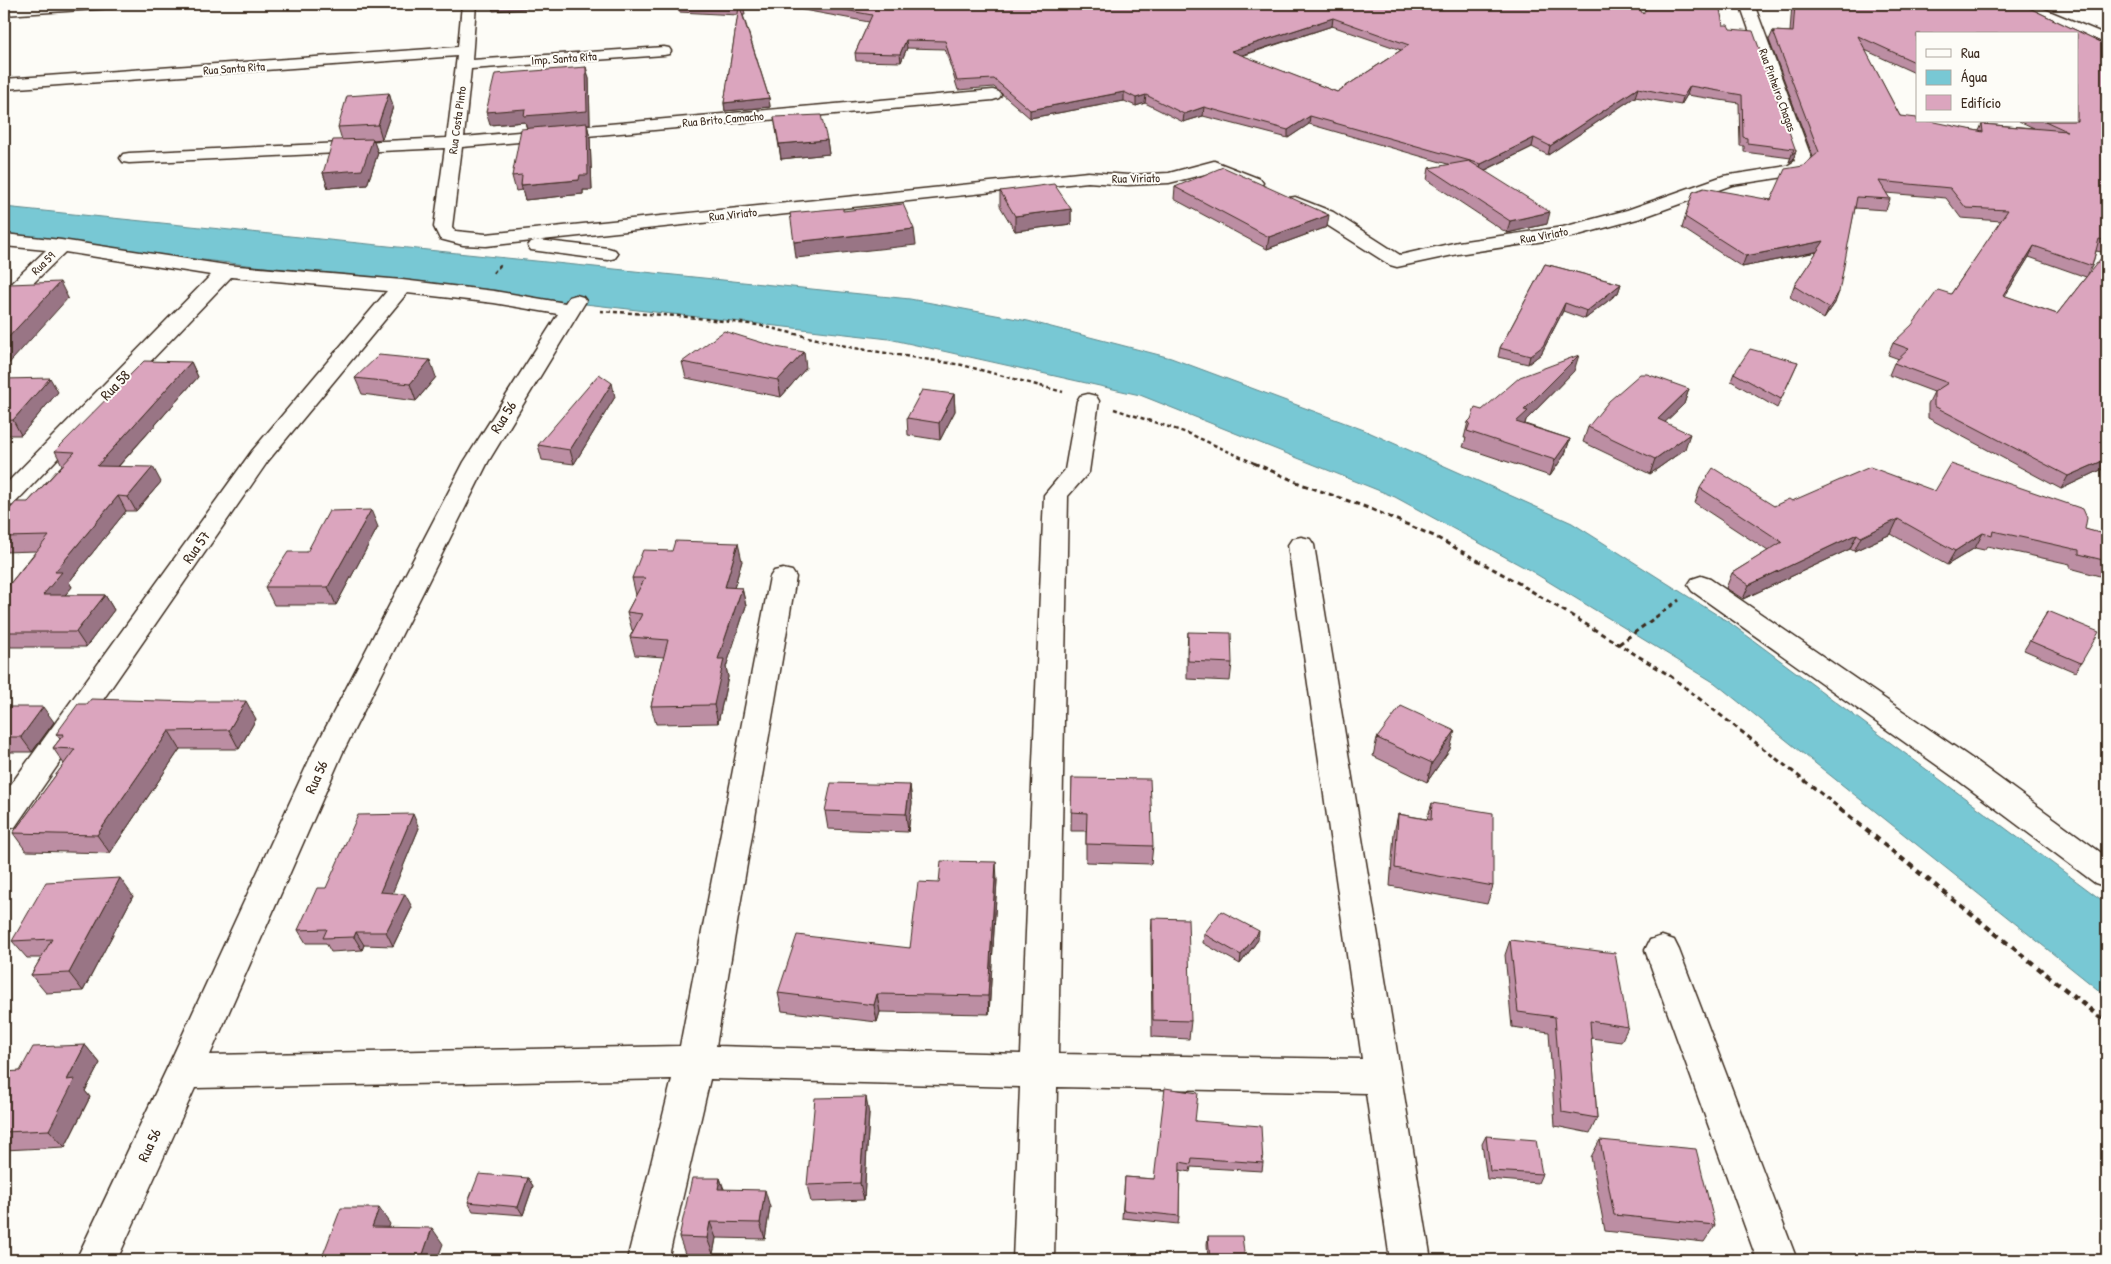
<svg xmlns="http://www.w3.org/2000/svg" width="2111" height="1264" font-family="'Patrick Hand',sans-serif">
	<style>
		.water { fill: #78c8d4; stroke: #60898b }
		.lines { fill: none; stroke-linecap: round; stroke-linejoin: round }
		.minor-casing { stroke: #3b2a1e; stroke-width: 3 }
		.path-far2 { stroke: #3b2a1e; stroke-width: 2.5; stroke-dasharray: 4 3; stroke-linecap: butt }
		.path-far1 { stroke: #3b2a1e; stroke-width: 3; stroke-dasharray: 5 4; stroke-linecap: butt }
		.path { stroke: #3b2a1e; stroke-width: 4.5; stroke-dasharray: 6 5; stroke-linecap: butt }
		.minor { fill: #fdfcf7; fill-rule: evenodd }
		.wall { fill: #bc8ea3; stroke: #3b2a1e; fill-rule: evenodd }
		.shaded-wall { fill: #997485; stroke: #3b2a1e }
		.building { fill: #dba5be; stroke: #3b2a1e; fill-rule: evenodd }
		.labels { text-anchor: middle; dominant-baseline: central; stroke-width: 4; stroke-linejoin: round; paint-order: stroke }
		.far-street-label { font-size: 12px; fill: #3b2a1e; stroke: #fdfcf7 }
		.street-label { font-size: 15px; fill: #3b2a1e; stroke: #fdfcf7 }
	</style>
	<rect width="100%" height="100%" fill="#fdfcf7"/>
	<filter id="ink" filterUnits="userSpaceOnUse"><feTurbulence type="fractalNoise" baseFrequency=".02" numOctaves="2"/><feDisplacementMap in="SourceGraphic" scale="10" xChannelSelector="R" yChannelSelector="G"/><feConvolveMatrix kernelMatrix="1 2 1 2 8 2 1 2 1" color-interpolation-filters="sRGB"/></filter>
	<g filter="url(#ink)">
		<path class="water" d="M4,207L910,299L1028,321L1171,358L1364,430L1572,523L1730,623L2107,904V997L1715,683L1531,571L1395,497L1140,395L889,339L4,237Z"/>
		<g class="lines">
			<g class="minor-casing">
				<path id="minor" d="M52,4H120L113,8L4,15V7Z
					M462,4H476L472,60L664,47L669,48L671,51L669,54L664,55L471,69L464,137L993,90L999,92L1001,95L999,98L993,100L462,147L452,227L455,231L486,234L1088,172L1128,175L1169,173L1214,161L1260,179L1263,183L1260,187L1254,188L1213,172L1169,183L1128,185L1088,182L486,246L463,245L440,239L434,227L445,148L129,163L123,162L120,158L123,154L129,153L447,138L457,56L4,89V79L458,47Z
					M1740,4H1754L1813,162L1798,175L1732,185L1641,218L1571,237L1458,254L1397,267L1390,265L1319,220L1289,206L1286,202L1289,198L1295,197L1333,212L1400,255L1458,242L1563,227L1627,210L1723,176L1787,166L1795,161Z
					M2014,4H2032L2107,35V44L2016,7Z
					M4,234L61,240L226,265L402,280L494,291L565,303L569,297L576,295L583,297L586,301L488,462L343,752L210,1055L680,1046L770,577L774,571L783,569L792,571L796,577L716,1046L1021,1054L1044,495L1065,470L1077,401L1080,396L1088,394L1096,396L1099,401L1089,472L1068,496L1058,1054L1362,1059L1288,545L1292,539L1301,537L1310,539L1314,545L1431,1260H1390L1366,1093L1057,1087L1054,1260H1013L1020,1087L710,1079L668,1260H627L672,1079L195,1088L117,1260H76L171,1060L313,752L464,462L558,314L494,303L407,293L268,461L15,827L4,830V794L252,451L387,291L231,277L13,505L4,507V486L211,275L65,252L11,305L4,307V290L46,250L4,246Z
					M538,240L608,248L615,250L618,254L615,258L608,260L531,250L528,246L531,242Z
					M1701,576L1710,579L1977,762L2107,857V887L2095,883L1955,778L1692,591L1688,585L1692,579Z
					M1662,936L1674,940L1679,950L1797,1260H1757L1645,950L1650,940Z"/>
			</g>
			<path class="path-far2" d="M493,273L502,263
				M600,311L679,316L758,325L854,348L962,365L1063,392
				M1114,409L1190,434L1256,464"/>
			<path class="path-far1" d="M1254,463L1301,484L1371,509L1434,536L1520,584L1669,675L1842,810
				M1619,644L1679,600"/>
			<path class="path" d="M1840,809L2107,1023"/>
			<use href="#minor" class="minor"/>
		</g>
		<path class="wall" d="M677,4H1636L1643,14L1723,25L1730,29L1796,151L1793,160L1789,162L1791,158L1744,152V146H1740L1739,103L1687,95L1681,105L1635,97L1548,155L1532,147L1484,171L1547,224L1507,233L1427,180L1429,168L1451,165L1309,124L1288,138L1203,116L1183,122L1145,103L1136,106L1124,101L1030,118L994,87L958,90L945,49L907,48L901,62L856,61L855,53L869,22L798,9H744L745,15H743L769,98L770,107L725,111L724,103L738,15L679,12ZM1332,26L1401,50L1337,92L1242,56Z
			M1792,4H2021L2107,45V253L2096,251L2092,266L2088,274L2107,467L2061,489L1928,418V404L1934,392L1889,375L1894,363L1899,359L1888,355L1893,343L1951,294L2001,221L1961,218L1946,198L1886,193L1890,199L1886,210L1855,208L1835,303L1824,319L1790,297L1794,286L1817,252L1742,267L1682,228L1693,192L1771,200L1803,166L1813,157L1769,40L1773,31L1790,32ZM1917,34L2077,121H2019L2034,128L1982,124L1979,131L1917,121L1900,116L1865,50L1917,74ZM2029,257L2086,277L2057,314L2005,296Z
			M586,67L589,79L590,124H587L590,138L592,190H583V194L525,200L522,190L516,191L512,176L527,128L525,122L490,125Z
			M389,93L393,107L382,139L373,140L378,153L367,185L328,188L323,173L342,140L338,127Z
			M774,117L827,140L829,154L781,159Z
			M1175,187L1327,227L1267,249L1174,199Z
			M1000,191L1071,209V224L1015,231L1000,206Z
			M1545,264L1621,284L1618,293L1585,319L1563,311L1541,354L1528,364L1498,357L1500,348Z
			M191,362L198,377L118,467L161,482L136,511H126L69,582L72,587L65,595H105L114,610L86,647H8L4,655V591L36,551L4,552V516L28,502L62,465L55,451Z
			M682,362L806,368L781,397L686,378Z
			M1798,362L1777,408L1731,381L1734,373Z
			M1574,371L1526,420L1525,424L1570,439L1565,454L1550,476L1463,447L1466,438H1464L1468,422L1482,410Z
			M436,377L416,401L362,394L355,378Z
			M4,379L58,392L21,435H4Z
			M1689,389L1684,404L1665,422L1685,449L1650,474L1583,442L1588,427Z
			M954,394L955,411L940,440L908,435L907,418Z
			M615,397L574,464L542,460L538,445Z
			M1700,488L1774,506L1792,501L1935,491L2107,535V578L2070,568V564L1987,546L1984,550L1975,548L1947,565L1891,534L1854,551L1850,549L1743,599L1726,588L1732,573L1768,551L1695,503Z
			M378,527L336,605H274L265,587L307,552Z
			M742,561L734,588H742L746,606L726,667L728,677L718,723L656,724L651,706L664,657L635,655L630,637L633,630H632L627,612L636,595L632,578Z
			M2048,611L2081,663L2075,672L2024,650Z
			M1188,632L1232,663L1230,681L1187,679V650Z
			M4,707L54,722L32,752H4Z
			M256,719L239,749H180L110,853L26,851L13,833L64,764L53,748L60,739L56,734Z
			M1377,738L1450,749L1427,782L1373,756Z
			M1072,778L1153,846L1151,864L1086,862V831H1071Z
			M910,785L912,803L908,832L828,829L825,811Z
			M1432,803L1493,886L1487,904L1390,886L1394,833L1398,814L1427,819Z
			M419,828L392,893L412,907L393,946L364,945L362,950L331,952L326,943H306L298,930L326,888Z
			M997,880L989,1014L880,1012L877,1022L782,1011L778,993L910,948L939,883Z
			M133,896L83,991L46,993L31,975L41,958H27L12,941Z
			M1152,918L1191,1021L1189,1039L1152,1037L1151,936Z
			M1204,934L1258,940L1240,964L1203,943Z
			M1510,940L1628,1027L1621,1042L1591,1038L1597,1118L1590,1133L1555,1126L1549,1032L1512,1027L1505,955Z
			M85,1045L100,1063L85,1091L90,1097L65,1147L4,1150V1075L20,1071Z
			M869,1114L864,1200L811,1202L807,1185Z
			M1195,1121L1263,1163L1262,1171L1191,1167L1190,1172L1180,1170L1179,1216L1178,1224L1122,1218L1125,1177L1154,1179Z
			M1486,1136L1542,1174L1538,1183L1487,1179L1482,1144Z
			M1600,1140L1715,1225L1704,1242L1605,1231L1591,1157Z
			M528,1178L533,1186L523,1215L473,1211L468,1202Z
			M720,1178L724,1189L770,1207L765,1239L716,1238L713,1254H685L679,1237Z
			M1208,1236L1245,1260H1208L1207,1244Z"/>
		<path class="shaded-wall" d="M491,4H526V9L493,11Z
			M1333,18L1332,26L1230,59L1231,51Z
			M906,40L907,48L901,62L900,54Z
			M586,67L589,79L590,124H587L590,138L592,190H583V194L525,200L521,185L579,180L527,130L525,122L490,125L486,112Z
			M1690,86L1687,95L1681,105L1683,97Z
			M1638,88L1635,97L1548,155L1550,146Z
			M1124,92V101L1030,118V110Z
			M389,93L393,107L382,139L378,125Z
			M1146,95L1145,103L1136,106V98Z
			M769,98L770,107L725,111L724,103Z
			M1204,107L1203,116L1183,122L1184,114Z
			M1310,116L1309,124L1288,138V130Z
			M1534,138L1532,147L1479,173L1481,164Z
			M373,139L378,153L367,185L328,188L323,173Z
			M827,140L829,154L781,159L779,144Z
			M1796,151L1793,160L1789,162L1792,154Z
			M1071,209V224L1015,231V216Z
			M1550,212L1547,224L1507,233L1510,221Z
			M1329,215L1327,227L1267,249L1269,237Z
			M914,229L916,245L796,258L794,242Z
			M1824,241L1820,251L1742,267L1746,256Z
			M2034,246L2029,257L1998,307L2003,295Z
			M60,282L68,298L4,369V342Z
			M1621,284L1618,293L1585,319L1587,311Z
			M1839,292L1835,303L1824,319L1829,308Z
			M1565,303L1563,311L1541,354L1528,364L1530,356Z
			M804,352L806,368L781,397L778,380Z
			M1579,355L1574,371L1526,420L1524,427L1516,422L1524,410Z
			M430,360L436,377L416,401L410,384Z
			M191,362L198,377L105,481L97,466Z
			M50,378L58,392L21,435L13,420Z
			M612,383L615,397L574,464L570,450Z
			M1689,389L1684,404L1653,434L1658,419Z
			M954,394L955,411L940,440L939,423Z
			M1690,434L1685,449L1650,474L1655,459Z
			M1570,439L1565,454L1550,476L1555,460Z
			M2107,459V467L2061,489L2068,476Z
			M153,467L161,482L136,511L128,497Z
			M118,496L126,511L69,582L72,587L52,610L43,595L55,572Z
			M371,510L378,527L336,605L328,587Z
			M1898,519L1891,534L1854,551L1861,537Z
			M1983,533L1975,548L1947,565L1955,551Z
			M1857,534L1850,549L1743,599L1749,585Z
			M738,543L742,561L729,605L725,587Z
			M742,588L746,606L726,667L728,677L718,723L714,705L718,659Z
			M105,595L114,610L86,647L76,632Z
			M4,640L8,647L4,655Z
			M246,701L256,719L239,749L229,730Z
			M43,707L54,722L32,752L21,737Z
			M169,731L180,749L110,853L97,835Z
			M1455,731L1450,749L1427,782L1432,763Z
			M910,785L912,803L908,832L906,814Z
			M413,814L419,828L387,906L380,892Z
			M996,862L997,880L989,1014L988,996Z
			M120,878L133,896L83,991L69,973Z
			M405,894L412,907L393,946L386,932Z
			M1259,931L1258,940L1240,964L1241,955Z
			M356,932L364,945L362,950L354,937Z
			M877,994L880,1012L877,1022L874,1005Z
			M85,1045L100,1063L85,1091L90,1097L65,1147L49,1130L67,1080Z
			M866,1097L869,1114L864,1200L860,1183Z
			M528,1178L533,1186L523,1215L518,1207Z
			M720,1178L725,1195L718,1189Z
			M765,1190L770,1207L765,1239L760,1223Z
			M379,1208L390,1224L383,1244L372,1227Z
			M710,1222L716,1238L713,1254L707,1238Z
			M432,1228L443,1244L437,1260H421Z"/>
		<path class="building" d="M677,4H742L744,7H740L769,98L724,103L739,7Z
			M812,4H1636L1643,14L1649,4H1719L1723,25H1728L1730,29L1753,31L1796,151L1792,154L1794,149L1747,143V138L1743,137L1742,95L1690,86L1683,97L1638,88L1550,146L1534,138L1481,164L1310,116L1288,130L1204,107L1184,114L1146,95L1136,98L1124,92L1030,110L994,79L957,81L945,41L906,40L900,54L855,53L872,15ZM1333,18L1409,45L1337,92L1231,51Z
			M1795,4H2021L2107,45V241L2099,239L2092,266L2034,246L2003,295L2057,314L2101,258L2107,260V459L2068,476L1934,406V392L1948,383L1894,363L1909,349L1893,343L1912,325L1938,290L1951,294L2008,210L1966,208L1950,188L1879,181L1890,199L1857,197L1839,292L1829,308L1794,286L1824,241L1746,256L1685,217L1693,192L1704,188L1771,200L1785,169L1803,166L1819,152L1773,31L1793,32ZM1917,34H2077V121H2045L2067,131L1982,124L1983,132L1930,121H1917V118L1900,116L1858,36L1917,63Z
			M586,67L587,111L524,116L525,109L486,112L495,74Z
			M389,93L378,125L338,127L347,96Z
			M821,115L827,140L779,144L774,117Z
			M587,123L588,175H580L579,180L521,185L522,175L512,176L521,129Z
			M373,139L362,170L323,173L333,140Z
			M1469,161L1550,212L1510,221L1429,168Z
			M1223,167L1329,215L1269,237L1175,187Z
			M1054,184L1071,209L1015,216L1000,191Z
			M903,204L914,229L794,242L790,213L843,208V211Z
			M1545,264L1621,284L1587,311L1565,303L1543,346L1530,356L1500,348Z
			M60,282L4,342V290L10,284Z
			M724,331L776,347L804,352L778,380L682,362Z
			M1750,349L1798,362L1781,399L1734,373Z
			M379,355L430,360L410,384L355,378Z
			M1579,355L1524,410L1528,411L1516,422L1570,439L1555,460L1467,431L1470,423L1468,422L1471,419L1475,408L1482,410L1520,377Z
			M144,361L191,362L97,466L153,467L128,497L118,496L55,572H62L43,595H105L76,632H4V591L49,536L4,537V516L16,502H28L75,452L55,451Z
			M599,374L612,383L570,450L538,445Z
			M1640,374H1647L1689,389L1658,419L1690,434L1655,459L1588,427L1609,401Z
			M50,378L13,420L4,421V379Z
			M922,390L954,394L939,423L907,418Z
			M1951,464L2083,509L2087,518L2085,529L2107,535V561L2079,554V550L1993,531L1992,536L1983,533L1955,551L1898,519L1861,537L1857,534L1749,585L1732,573L1782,542L1700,488L1713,468L1774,506L1789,499L1792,501L1870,467L1935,491Z
			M371,510L328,587H265L288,552H307L329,511Z
			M675,541L738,543L725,587L742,588L718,659H724L714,705L651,706L668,640L630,637L642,614L627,612L645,578H632L643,550L672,551Z
			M2048,611L2099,632L2081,663L2030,641Z
			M1188,632L1231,633L1232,663L1188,661Z
			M91,699L194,702L195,701H246L229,730L169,731L97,835L13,833L75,749L53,748L64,734H56L78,704H87Z
			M1401,706L1455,731L1432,763L1377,738Z
			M4,707H43L21,737H4Z
			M1072,778L1150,779L1153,846L1086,844L1087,813L1071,812Z
			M831,783L910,785L906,814L825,811Z
			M1432,803L1493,813V886L1395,868L1398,814L1431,820Z
			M413,814L380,892L405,894L386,932H356L354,937L323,938L327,929L298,930L317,888H326L358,815Z
			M941,861L996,862L988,996L877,994L874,1005L778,993L797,935L910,948L918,882L939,883Z
			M120,878L69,973L31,975L52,939L12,941L46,882Z
			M1221,911L1259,931L1241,955L1204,934Z
			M1152,918L1188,919L1191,1021L1153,1020Z
			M1510,940L1615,953L1628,1027L1590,1021L1597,1118L1562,1112L1555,1017L1518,1012Z
			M85,1045L67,1080L75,1079L49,1130L4,1132V1075L5,1072L20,1071L33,1047Z
			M1165,1088L1198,1093L1195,1121L1261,1126L1263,1163L1192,1158L1191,1164L1180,1162L1179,1216L1123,1210L1125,1177L1154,1179Z
			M866,1097L860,1183L807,1185L815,1098Z
			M1486,1136L1536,1140L1542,1174L1490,1171Z
			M1600,1140L1696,1149L1715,1225L1614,1215Z
			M479,1174L528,1178L518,1207L468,1202Z
			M692,1178H720L718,1189L765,1190L760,1223L710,1222L707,1238L679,1237Z
			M341,1208H379L372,1227L432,1228L421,1260H321Z
			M1208,1236H1242L1245,1260H1210Z"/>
	</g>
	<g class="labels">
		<g class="far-street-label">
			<text transform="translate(564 58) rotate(-4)">Imp. Santa Rita</text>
			<text transform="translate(234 68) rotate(-4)">Rua Santa Rita</text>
			<text transform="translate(1778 90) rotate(70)">Rua Pinheiro Chagas</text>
			<text transform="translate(723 119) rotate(-5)">Rua Brito Camacho</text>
			<text transform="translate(457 120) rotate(-82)">Rua Costa Pinto</text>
			<text transform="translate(1136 178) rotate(-1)">Rua Viriato</text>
			<text transform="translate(733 214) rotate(-6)">Rua Viriato</text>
			<text transform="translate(1544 235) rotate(-10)">Rua Viriato</text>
			<text transform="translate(43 263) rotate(-44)">Rua 59</text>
		</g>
		<g class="street-label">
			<text transform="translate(115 385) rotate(-46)">Rua 58</text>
			<text transform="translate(503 417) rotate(-58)">Rua 56</text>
			<text transform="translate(196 547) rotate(-55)">Rua 57</text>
			<text transform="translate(316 777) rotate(-66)">Rua 56</text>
			<text transform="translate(149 1145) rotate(-65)">Rua 56</text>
		</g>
	</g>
	<rect width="2111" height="1264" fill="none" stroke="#fdfcf7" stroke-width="20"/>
	<rect x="10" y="10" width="2091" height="1244" fill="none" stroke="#3b2a1e" stroke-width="2" filter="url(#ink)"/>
	<rect x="1916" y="32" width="162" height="90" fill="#fdfcf7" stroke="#afa8a0"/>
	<rect x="1926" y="49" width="25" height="8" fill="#fdfcf7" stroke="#afa8a0"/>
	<text x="1961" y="58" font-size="15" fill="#3b2a1e">Rua</text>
	<rect x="1926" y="70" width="25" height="15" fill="#78c8d4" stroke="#afa8a0"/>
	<text x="1961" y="82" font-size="15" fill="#3b2a1e">Água</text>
	<rect x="1926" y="95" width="25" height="15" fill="#dba5be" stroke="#afa8a0"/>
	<text x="1961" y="108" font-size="15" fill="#3b2a1e">Edifício</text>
</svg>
